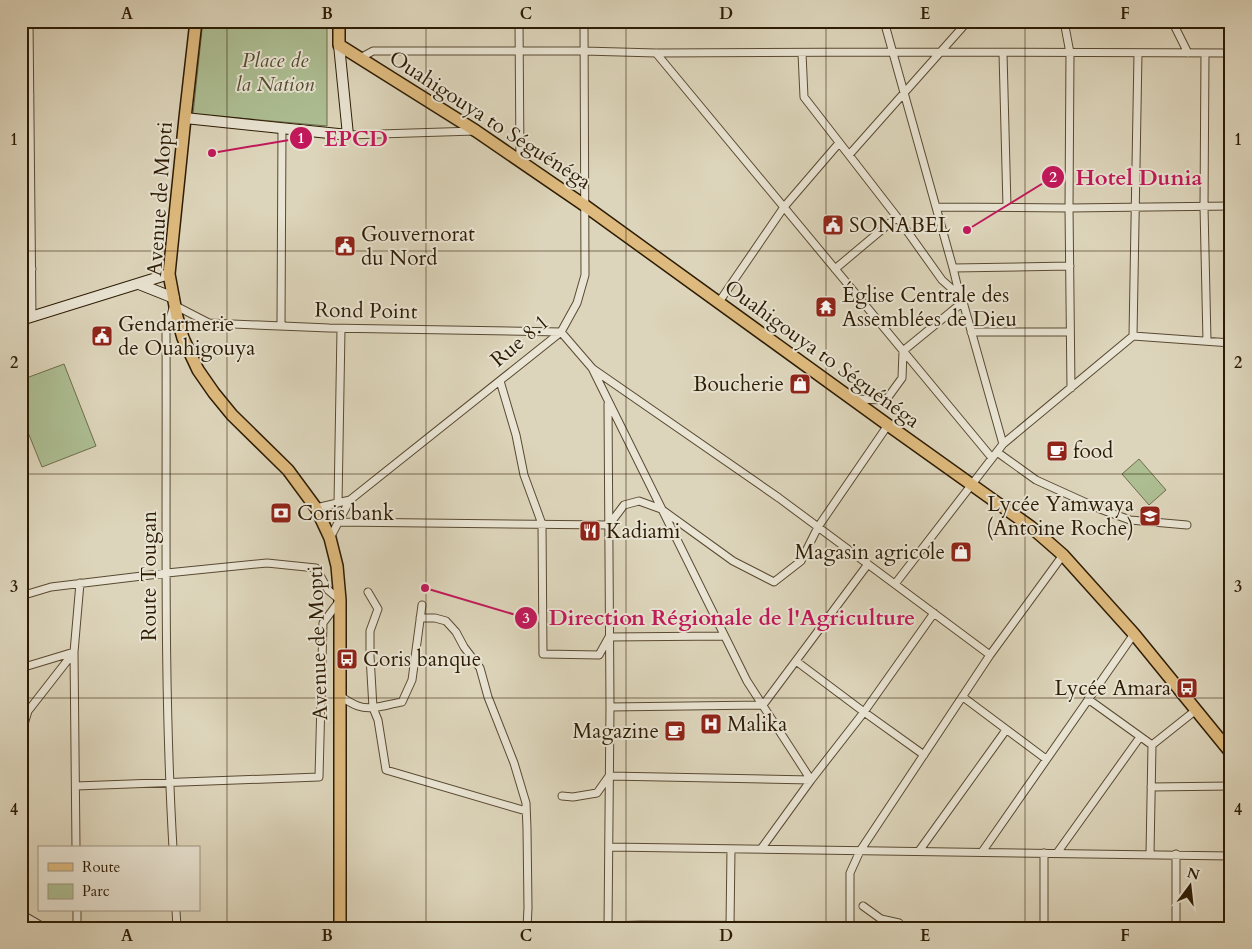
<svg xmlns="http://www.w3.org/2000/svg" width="1252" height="949" font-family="Cardo,serif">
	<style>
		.green { fill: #adbe93; stroke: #6d6d4c }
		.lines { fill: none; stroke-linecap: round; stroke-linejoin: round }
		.minor-casing { stroke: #594a32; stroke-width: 9 }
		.secondary-casing { stroke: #2d1c04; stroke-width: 12 }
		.primary-casing { stroke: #2d1c04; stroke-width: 14 }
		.minor { stroke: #e9e4d3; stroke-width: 7 }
		.secondary { stroke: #e9e4d3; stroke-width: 10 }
		.primary { stroke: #deba7e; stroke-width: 11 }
		.grid { fill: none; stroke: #2d1c04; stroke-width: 1; stroke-opacity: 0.55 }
		.labels { text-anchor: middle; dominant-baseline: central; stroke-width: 4; stroke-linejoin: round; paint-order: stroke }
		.park-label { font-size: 21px; font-style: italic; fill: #534d2f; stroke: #e9e4d3 }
		.street-label { font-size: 21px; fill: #2d1c04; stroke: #e9e4d3 }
		.poi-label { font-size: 21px; fill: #2d1c04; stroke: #e9e4d3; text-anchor: start }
		.leader { fill: none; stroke: #c2185b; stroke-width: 2 }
		.callout-dot { fill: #c2185b; stroke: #e9e4d3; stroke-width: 2 }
		.mark-label { font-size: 15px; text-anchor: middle; font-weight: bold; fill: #fff }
		.callout-label { font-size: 22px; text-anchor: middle; font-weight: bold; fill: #c2185b; stroke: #e9e4d3; stroke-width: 4; stroke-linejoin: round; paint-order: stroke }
		.neatline { fill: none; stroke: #2d1c04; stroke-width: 2 }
		.grid-label { font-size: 16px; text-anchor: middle; font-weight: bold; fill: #2d1c04 }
	</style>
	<rect width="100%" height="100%" fill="#ddd5bb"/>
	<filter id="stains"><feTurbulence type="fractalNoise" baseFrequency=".004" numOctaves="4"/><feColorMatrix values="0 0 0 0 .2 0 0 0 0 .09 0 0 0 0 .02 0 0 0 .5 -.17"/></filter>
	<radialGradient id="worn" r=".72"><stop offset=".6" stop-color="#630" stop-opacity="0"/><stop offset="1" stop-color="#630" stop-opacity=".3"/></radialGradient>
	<path class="green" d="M203,21H327V126L193,114Z
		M64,364L96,446L42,467L21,415V380Z
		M1139,459L1166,490L1149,505L1122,474Z"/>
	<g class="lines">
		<g class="minor-casing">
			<path id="minor" d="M29,21L32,317
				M519,21L520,161
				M884,21L953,268L960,297L963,302L1003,444L895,584
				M1064,21L1070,53L1069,208L1071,388
				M1172,21L1188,53
				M656,53L992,458
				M802,53L804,97L897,217L942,280L960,296
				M1003,53L1007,207
				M1205,53L1204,207L1207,341
				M360,58L373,51H584L656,53L893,52L1231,53
				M21,96H30
				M348,135L475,131
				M849,155L968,21
				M936,207L1069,208L1231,206
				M21,213H31
				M953,268L1070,266
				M21,269H32
				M835,269L897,217
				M719,302L784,207L839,143
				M281,326L282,128
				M971,332H1070
				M1133,336L1138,53
				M593,369L779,498L990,655
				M500,381L516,435L524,475L542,524L543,654L599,655L609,637L724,636
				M854,399L886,400L902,378L903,351L963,302
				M608,404L610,707L608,928
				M1003,444L1133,336L1231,343
				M997,452L1036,480L1100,509L1130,520L1187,525
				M350,500L561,332L577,303L585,275L584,21
				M338,503L341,329
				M316,508L350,500L330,538
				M338,522L609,525L624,505L639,501L661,509L733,561L774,582L801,561L818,527L888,425
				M368,592L378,609L370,631V656L373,708L378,720L386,770L526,811
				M21,596L51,587L167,573L267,563L316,568L328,590L340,600L323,623L319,777L76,786
				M420,618H435L446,621L456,632L464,647L480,668L488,697L514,763L526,803L527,829L528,908L527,928
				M796,661L864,712L924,755
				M21,668L74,652L28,711L21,734
				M340,696C346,700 352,704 358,706C372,711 388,704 402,702L412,680L422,605
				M963,697L1046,759
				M1088,699L1152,745
				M610,707L763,705L868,564
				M1151,787L1231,786
				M562,796L573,797L597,793L609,776L811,780L864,712L934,613
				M609,847L1231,856
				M76,848L74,652L80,583
				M173,848C163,676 167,504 166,332L174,305L209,323L329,328L561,332L592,368L747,681L811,780L761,849
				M919,851L1006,730
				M982,852L1134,634
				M1044,853V928
				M1057,853L1140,737
				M1150,854L1152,745L1196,710
				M1176,854V928
				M863,906L881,919L899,923
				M77,910V928
				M176,910L177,928
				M21,914L45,928
				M608,926L640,925L1044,927L1091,928
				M730,926L731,849
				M850,928V873L860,851L990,655L1063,555"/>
		</g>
		<g class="secondary-casing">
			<path id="secondary" d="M185,118L348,135L339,45
				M139,284L174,298
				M21,320L169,274"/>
		</g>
		<g class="primary-casing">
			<path id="primary" d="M196,21L185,118L169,274L177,317L183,338L198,370L214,393L232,415L288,470L316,508L330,538L337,566L340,600V928
				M339,21V45L476,131L584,205L888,425L1031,527L1063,555L1134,634L1231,753"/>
		</g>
		<use href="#minor" class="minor"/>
		<use href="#secondary" class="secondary"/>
		<use href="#primary" class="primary"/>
	</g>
	<path class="grid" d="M227,21V928M426,21V928M626,21V928M826,21V928M1025,21V928M21,251H1231M21,474H1231M21,698H1231"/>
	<defs>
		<g id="civic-square" transform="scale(1.125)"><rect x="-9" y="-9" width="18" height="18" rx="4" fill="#8f2418" stroke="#e9e4d3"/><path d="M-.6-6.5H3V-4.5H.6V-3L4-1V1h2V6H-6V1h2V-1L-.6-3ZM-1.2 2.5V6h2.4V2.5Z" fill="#fff"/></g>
		<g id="temple-square" transform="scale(1.125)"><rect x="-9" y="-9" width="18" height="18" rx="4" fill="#8f2418" stroke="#e9e4d3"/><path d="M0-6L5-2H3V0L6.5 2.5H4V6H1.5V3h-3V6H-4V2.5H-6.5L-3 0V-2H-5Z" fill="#fff"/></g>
		<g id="shop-square" transform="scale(1.125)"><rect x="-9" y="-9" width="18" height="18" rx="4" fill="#8f2418" stroke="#e9e4d3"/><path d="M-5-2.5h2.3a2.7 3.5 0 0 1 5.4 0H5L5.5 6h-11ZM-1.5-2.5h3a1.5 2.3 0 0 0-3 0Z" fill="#fff"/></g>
		<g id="cafe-square" transform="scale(1.125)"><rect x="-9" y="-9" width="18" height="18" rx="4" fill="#8f2418" stroke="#e9e4d3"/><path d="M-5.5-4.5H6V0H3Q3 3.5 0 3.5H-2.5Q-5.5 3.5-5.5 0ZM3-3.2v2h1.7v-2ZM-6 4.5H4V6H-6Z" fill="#fff"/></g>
		<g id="bank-square" transform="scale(1.125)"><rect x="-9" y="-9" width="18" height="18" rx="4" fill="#8f2418" stroke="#e9e4d3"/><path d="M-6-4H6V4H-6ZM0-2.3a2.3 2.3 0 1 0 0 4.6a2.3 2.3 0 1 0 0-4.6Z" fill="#fff"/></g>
		<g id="school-square" transform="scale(1.125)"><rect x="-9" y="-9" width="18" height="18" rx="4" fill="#8f2418" stroke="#e9e4d3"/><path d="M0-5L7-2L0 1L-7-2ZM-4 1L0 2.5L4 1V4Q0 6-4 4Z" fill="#fff"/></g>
		<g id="restaurant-square" transform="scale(1.125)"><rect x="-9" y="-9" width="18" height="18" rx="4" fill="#8f2418" stroke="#e9e4d3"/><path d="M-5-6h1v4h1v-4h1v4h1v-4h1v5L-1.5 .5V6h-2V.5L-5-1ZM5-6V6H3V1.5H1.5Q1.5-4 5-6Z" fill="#fff"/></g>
		<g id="bus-square" transform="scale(1.125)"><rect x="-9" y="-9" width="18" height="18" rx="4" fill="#8f2418" stroke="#e9e4d3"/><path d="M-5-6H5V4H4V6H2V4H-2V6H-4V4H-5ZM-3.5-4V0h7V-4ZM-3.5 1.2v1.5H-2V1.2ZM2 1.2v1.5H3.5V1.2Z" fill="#fff"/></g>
		<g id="hospital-square" transform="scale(1.125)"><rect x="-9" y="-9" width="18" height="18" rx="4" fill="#8f2418" stroke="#e9e4d3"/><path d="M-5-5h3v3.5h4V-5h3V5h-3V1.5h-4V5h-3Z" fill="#fff"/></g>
	</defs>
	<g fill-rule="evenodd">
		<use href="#civic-square" x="833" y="225"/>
		<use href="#civic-square" x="345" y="246"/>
		<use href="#temple-square" x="826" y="307"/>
		<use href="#civic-square" x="102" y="336"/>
		<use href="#shop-square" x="800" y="384"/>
		<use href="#cafe-square" x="1057" y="451"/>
		<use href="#bank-square" x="281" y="513"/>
		<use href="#school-square" x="1150" y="516"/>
		<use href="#restaurant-square" x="590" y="531"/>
		<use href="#shop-square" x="961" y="552"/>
		<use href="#bus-square" x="347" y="659"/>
		<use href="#bus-square" x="1187" y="688"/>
		<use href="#hospital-square" x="711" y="724"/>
		<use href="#cafe-square" x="675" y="731"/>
	</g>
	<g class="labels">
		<g class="park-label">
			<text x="275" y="60">Place de<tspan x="275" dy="24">la Nation</tspan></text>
		</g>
		<g class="street-label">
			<text transform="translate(490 120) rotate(33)">Ouahigouya to Séguénéga</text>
			<text transform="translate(160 199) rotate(-86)">Avenue de Mopti</text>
			<text transform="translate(366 311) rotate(1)">Rond Point</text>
			<text transform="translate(520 341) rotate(-40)">Rue 8.1</text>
			<text transform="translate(822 354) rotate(36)">Ouahigouya to Séguénéga</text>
			<text transform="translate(149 576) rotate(-90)">Route Tougan</text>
			<text transform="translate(318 643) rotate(-92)">Avenue de Mopti</text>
		</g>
		<g class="poi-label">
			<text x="849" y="225">SONABEL</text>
			<text x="361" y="234">Gouvernorat<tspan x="361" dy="24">du Nord</tspan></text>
			<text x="842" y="295">Église Centrale des<tspan x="842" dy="24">Assemblées de Dieu</tspan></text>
			<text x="118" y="324">Gendarmerie<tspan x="118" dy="24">de Ouahigouya</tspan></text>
			<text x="784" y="384" text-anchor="end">Boucherie</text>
			<text x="1073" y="451">food</text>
			<text x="1134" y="504" text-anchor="end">Lycée Yamwaya<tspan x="1134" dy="24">(Antoine Roche)</tspan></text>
			<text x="297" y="513">Coris bank</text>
			<text x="606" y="531">Kadiami</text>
			<text x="945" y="552" text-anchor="end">Magasin agricole</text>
			<text x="363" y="659">Coris banque</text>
			<text x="1171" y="688" text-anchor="end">Lycée Amara</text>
			<text x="727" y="724">Malika</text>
			<text x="659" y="731" text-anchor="end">Magazine</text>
		</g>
	</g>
	<path class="leader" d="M212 153L301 138M967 230L1053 177M425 588L526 618"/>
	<g class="callout-dot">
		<circle cx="212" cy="153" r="5"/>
		<circle cx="967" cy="230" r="5"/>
		<circle cx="425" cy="588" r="5"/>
		<circle cx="301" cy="138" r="12"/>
		<circle cx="1053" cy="177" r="12"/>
		<circle cx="526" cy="618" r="12"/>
	</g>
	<g class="mark-label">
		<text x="301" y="143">1</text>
		<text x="1053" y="182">2</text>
		<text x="526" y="623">3</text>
	</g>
	<g class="callout-label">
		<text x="356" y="146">EPCD</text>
		<text x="1139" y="185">Hotel Dunia</text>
		<text x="732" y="625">Direction Régionale de l'Agriculture</text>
	</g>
	<rect width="1252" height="949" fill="none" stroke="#ddd5bb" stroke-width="55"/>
	<rect x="38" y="846" width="162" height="65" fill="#e9e4d3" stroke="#9e9480"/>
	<rect x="48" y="863" width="25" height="8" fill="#deba7e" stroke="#9e9480"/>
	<text x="82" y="872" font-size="15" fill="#2d1c04">Route</text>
	<rect x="48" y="884" width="25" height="15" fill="#adbe93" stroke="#9e9480"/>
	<text x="82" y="896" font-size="15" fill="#2d1c04">Parc</text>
	<g transform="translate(1190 886) rotate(15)" stroke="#e9e4d3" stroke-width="4" paint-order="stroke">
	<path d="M0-4L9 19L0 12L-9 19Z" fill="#2d1c04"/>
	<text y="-8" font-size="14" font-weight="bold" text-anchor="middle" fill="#2d1c04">N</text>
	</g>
	<rect x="28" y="28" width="1196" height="894" class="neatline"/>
	<g class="grid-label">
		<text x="127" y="19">A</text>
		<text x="327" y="19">B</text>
		<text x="526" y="19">C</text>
		<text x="726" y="19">D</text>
		<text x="925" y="19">E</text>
		<text x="1125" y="19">F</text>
		<text x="14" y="145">1</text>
		<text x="1238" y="145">1</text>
		<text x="14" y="368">2</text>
		<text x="1238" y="368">2</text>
		<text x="14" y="592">3</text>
		<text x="1238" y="592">3</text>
		<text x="14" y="815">4</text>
		<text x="1238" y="815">4</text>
		<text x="127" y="941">A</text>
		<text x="327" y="941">B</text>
		<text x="526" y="941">C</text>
		<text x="726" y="941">D</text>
		<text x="925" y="941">E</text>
		<text x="1125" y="941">F</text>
	</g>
	<rect width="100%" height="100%" filter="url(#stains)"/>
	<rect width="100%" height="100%" fill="url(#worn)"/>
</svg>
